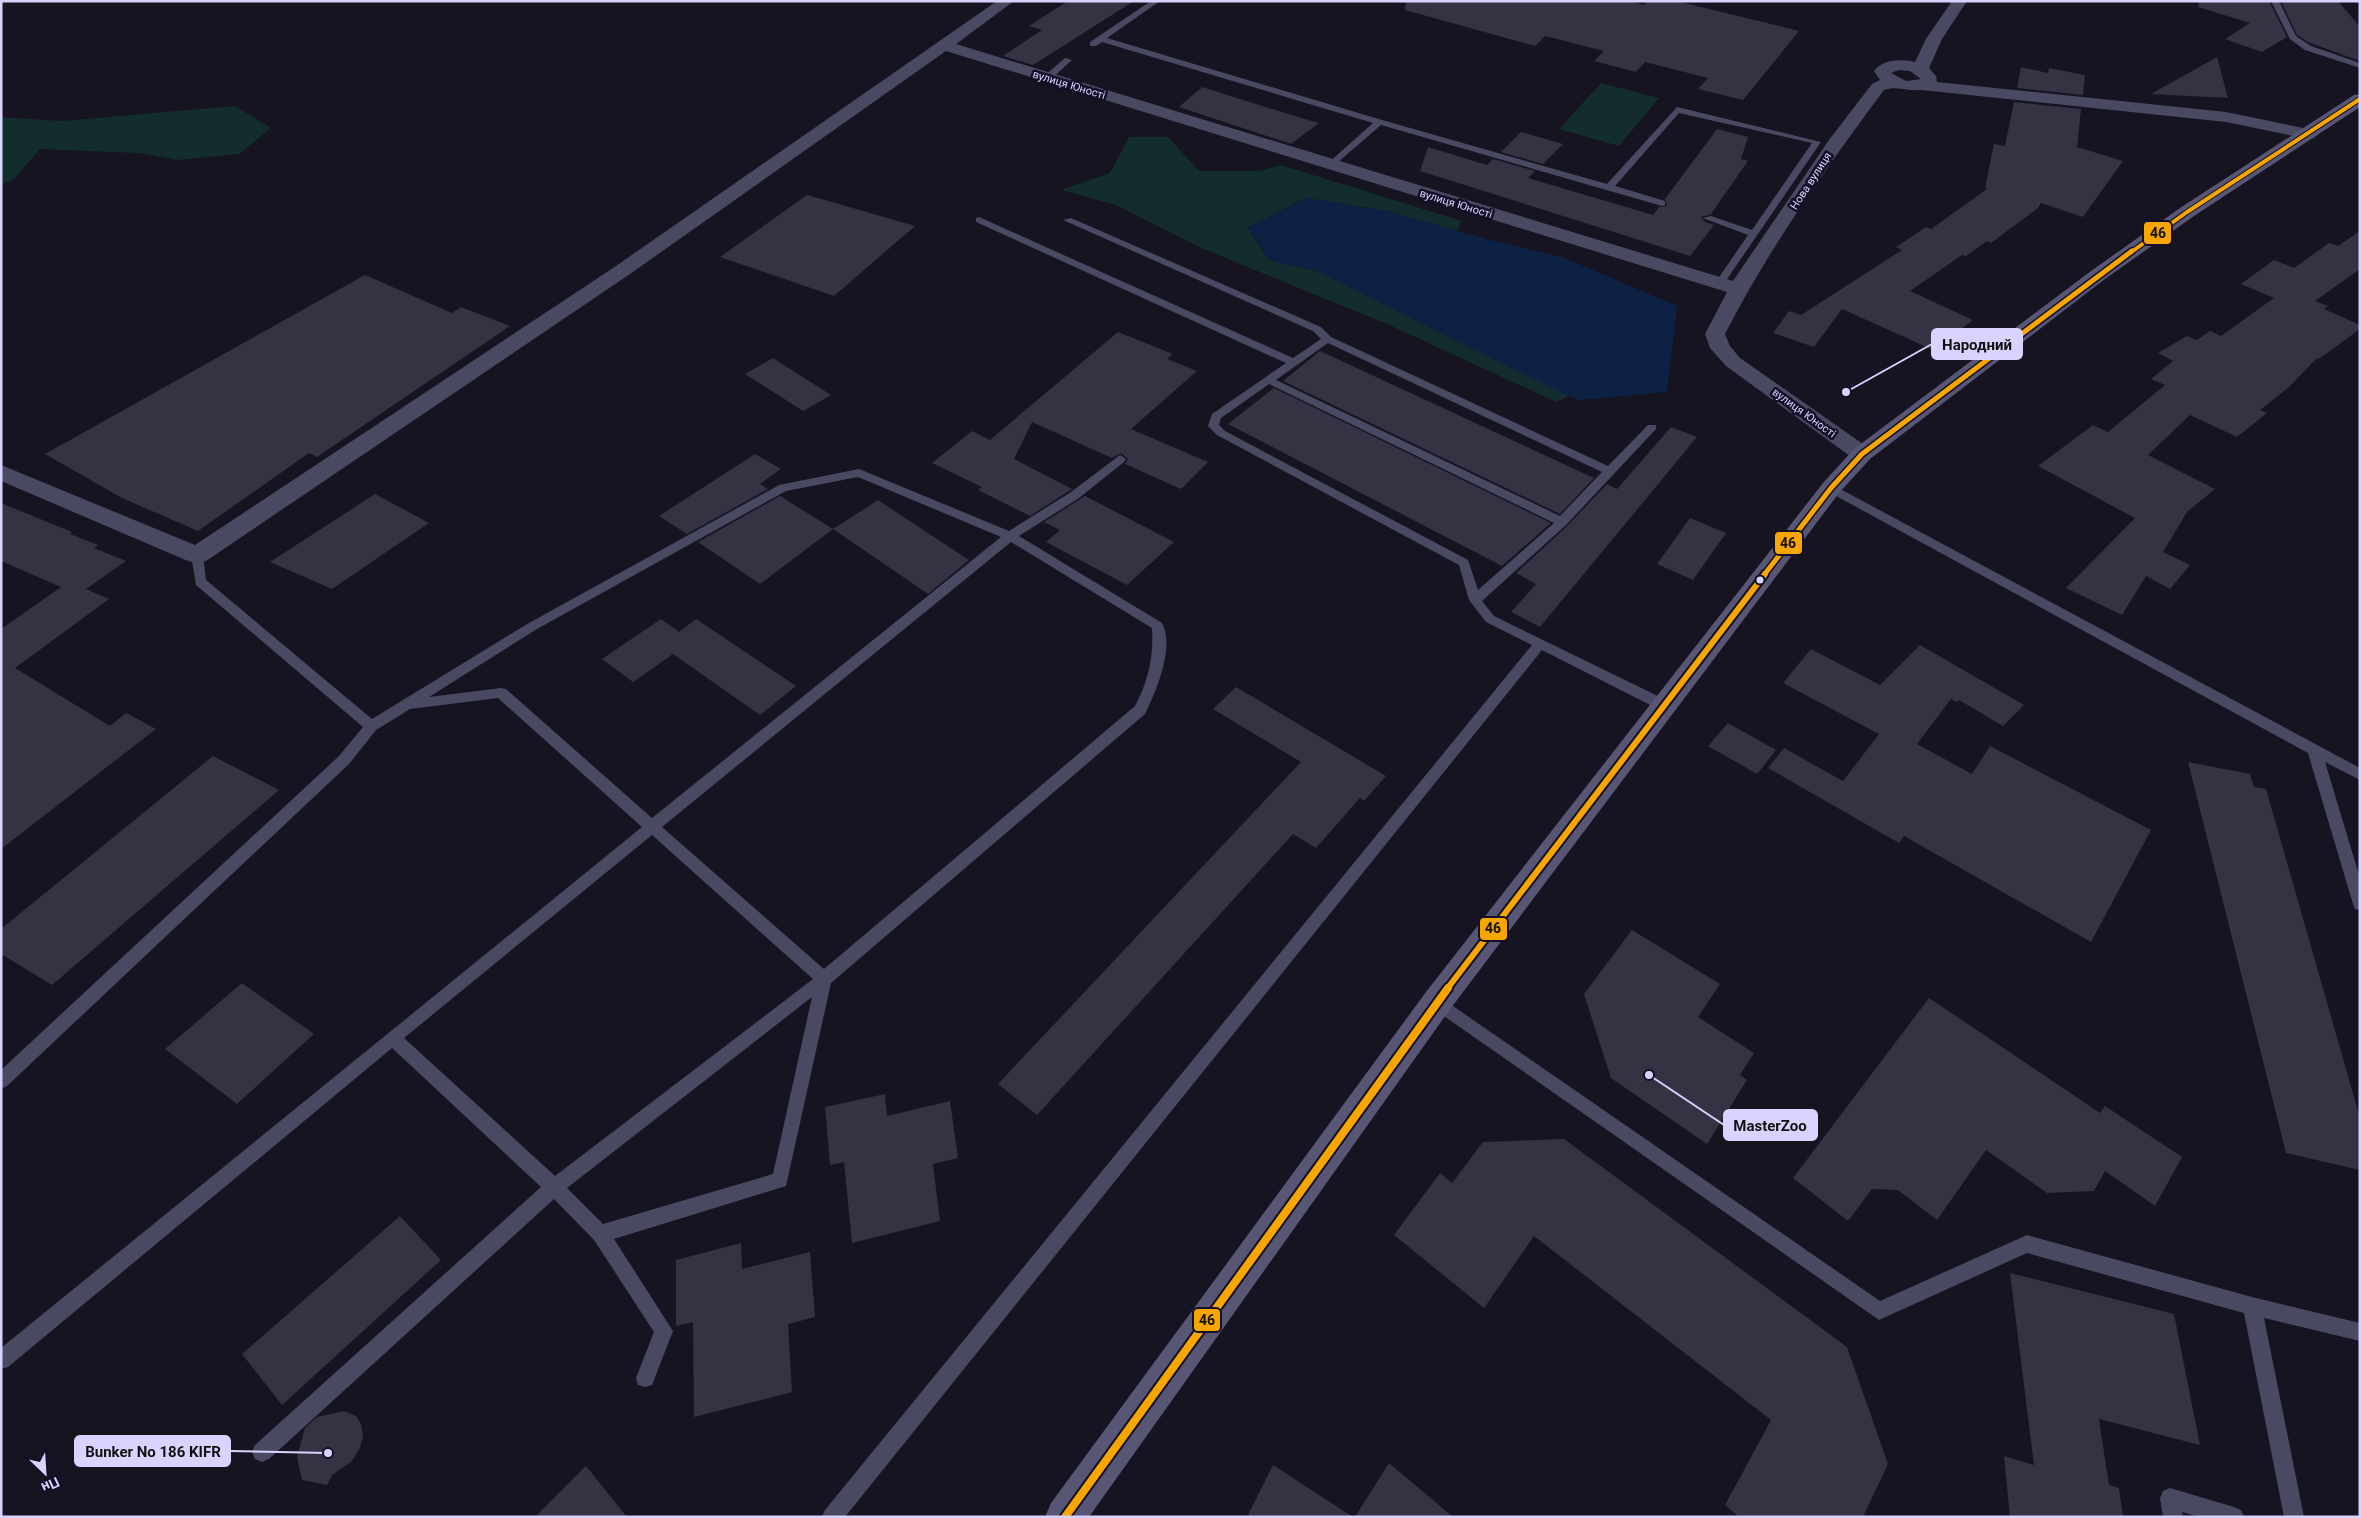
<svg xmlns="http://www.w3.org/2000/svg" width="2361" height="1518" font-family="Roboto,sans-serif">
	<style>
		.green { fill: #132c2d }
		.water { fill: #0d2144 }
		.building { fill: #343243 }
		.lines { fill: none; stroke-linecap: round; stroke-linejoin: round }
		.lane { fill: #4a4962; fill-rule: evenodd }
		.street { fill: #4a4962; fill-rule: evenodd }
		.secondary { fill: #575674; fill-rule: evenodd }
		.bus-1-far3-casing { stroke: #130f26; stroke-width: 6 }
		.bus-1-far2-casing { stroke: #130f26; stroke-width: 8 }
		.bus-1-far1-casing { stroke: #130f26; stroke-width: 10 }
		.bus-1-casing { stroke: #130f26; stroke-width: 12 }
		.bus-1-far3 { stroke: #f7a600; stroke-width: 4 }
		.bus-1-far2 { stroke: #f7a600; stroke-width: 5 }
		.bus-1-far1 { stroke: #f7a600; stroke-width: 6 }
		.bus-1 { stroke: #f7a600; stroke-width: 8 }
		.bus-dot { fill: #d9d4ff; stroke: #130f26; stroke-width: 2 }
		.labels { text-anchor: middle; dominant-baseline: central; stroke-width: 5; stroke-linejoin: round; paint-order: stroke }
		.far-street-label { font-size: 11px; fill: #d9d4ff; stroke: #130f26 }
		.leader { fill: none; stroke: #d9d4ff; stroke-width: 2 }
		.callout-dot { fill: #d9d4ff; stroke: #130f26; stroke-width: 2 }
		.callout { fill: #d9d4ff; stroke: #d9d4ff; stroke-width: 2 }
		.callout-label { font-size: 15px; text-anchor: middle; font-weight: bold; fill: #111 }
		.line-badge { stroke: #130f26; stroke-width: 2 }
		.pale-badge-label { font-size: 14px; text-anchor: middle; font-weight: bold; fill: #111 }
	</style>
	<rect width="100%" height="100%" fill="#161421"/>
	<path class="green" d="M1601,83L1659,98L1619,146L1559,129Z
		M235,106L271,128L239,154L178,160L139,153L40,149L14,179L1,185V117L62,121Z
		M1129,137H1168L1199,171H1259L1281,165L1462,221L1456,231L1387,211L1306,198L1248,228L1269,260L1318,271L1580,391L1556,402L1387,324L1201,248L1116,205L1061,190L1110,173Z"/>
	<path class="water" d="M1306,198L1387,211L1490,240L1563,257L1677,306L1667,392L1578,400L1462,344L1318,271L1269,260L1248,228Z"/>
	<path class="building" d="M1068,1H1134L1033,65L1003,56L1042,30L1029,26Z
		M1406,1H1629L1644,5L1648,1H1677L1799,31L1743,100L1698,89L1708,78L1645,62L1636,72L1594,61L1604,51L1545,36L1535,46L1405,10Z
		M2199,1H2269L2287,37L2262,52L2225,39L2250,23L2198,7Z
		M2281,1H2338L2360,27V61L2308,42L2297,35Z
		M2217,57L2228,98L2151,94Z
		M2021,67L2048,73L2049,68L2085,75L2083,95L2017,88Z
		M1202,87L1288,114L1319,123L1291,144L1179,107Z
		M2014,102L2081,109L2077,147L2123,161L2083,217L2041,203L2038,208L1991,243L1987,241L1966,256L1962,255L1910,291L1973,320L1933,350L1842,309L1814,347L1773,333L1789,311L1801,315L1902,250L1896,247L1926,227L1931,229L1987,189L1985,188L1994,144L2005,146Z
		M1717,129L1748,137L1741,159L1748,161L1711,214L1701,217L1705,222L1714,225L1690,256L1420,171L1428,147L1487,165L1493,159L1535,171L1528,178L1653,215L1659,207L1667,206L1665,199Z
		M1521,132L1563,144L1543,164L1501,152Z
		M807,195L832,202L915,226L834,296L720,257Z
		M2360,231V269L2315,301L2328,306L2324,309L2360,325V329L2319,359L2317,358L2288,388L2260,410L2267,413L2237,437L2190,415L2148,455L2215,489L2187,512L2163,552L2190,565L2170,589L2146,576L2122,615L2066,588L2135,518L2038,466L2093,425L2108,432L2165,385L2151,379L2173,361L2158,353L2187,336L2197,340L2210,331L2221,336L2274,298L2241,284L2274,260L2294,268L2329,243L2338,246Z
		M365,275L452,313L461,307L510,326L317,457L309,453L198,531L122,498L45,454Z
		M1118,332L1173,354L1167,359L1197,371L1131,429L1208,462L1181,489L1125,464L1128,459L1121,453L1112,458L1032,422L1014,459L1072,489L1030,516L978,490L982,487L932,463L972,431L990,440Z
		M1320,351L1594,478L1560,514L1283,381Z
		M773,358L831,395L803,411L745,374Z
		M1274,388L1551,523L1502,566L1228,424Z
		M1671,427L1697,437L1540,627L1511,612L1536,584L1516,573L1567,526L1607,484L1617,489Z
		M755,454L781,469L760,484L768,489L687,534L659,516Z
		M375,494L429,523L332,589L270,562Z
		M780,496L833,529L760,584L698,542Z
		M1085,496L1174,542L1127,585L1046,542L1060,530L1044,522Z
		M878,500L969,560L928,594L833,529Z
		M1,503L72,532L70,534L98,545L94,548L126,561L86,589L109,599L15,668L110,726L126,713L156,729L1,849V629L61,587L1,561Z
		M1690,518L1726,533L1693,580L1657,564Z
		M661,619L679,632L696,619L796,686L760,715L673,654L633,682L602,659Z
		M1920,645L2024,705L2003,726L1959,700L1957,702L1951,699L1917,744L1972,774L1990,746L2151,830L2091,942L1904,836L1899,843L1768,768L1784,748L1843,781L1879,734L1783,683L1811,649L1880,685Z
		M1236,687L1386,776L1364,801L1360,798L1316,848L1293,834L1037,1115L998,1084L1301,762L1213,709Z
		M1728,723L1776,750L1757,774L1708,746Z
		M213,756L279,790L52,985L1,954V929Z
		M2188,762L2250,774L2254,787L2266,789L2360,1118V1170L2286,1153Z
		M1632,930L1720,984L1698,1017L1754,1053L1740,1075L1747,1080L1707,1144L1611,1078L1584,994Z
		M242,983L314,1034L237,1104L165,1049Z
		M1929,998L2100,1113L2105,1106L2182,1157L2155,1206L2105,1171L2094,1191L2047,1193L1986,1150L1937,1220L1898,1190L1872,1189L1848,1221L1793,1178Z
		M885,1094L887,1116L950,1101L958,1158L933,1164L940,1221L852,1243L844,1162L830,1165L825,1107Z
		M1564,1139L1847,1347L1888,1464L1863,1517H1739L1725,1505L1771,1420L1534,1236L1484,1308L1394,1235L1440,1173L1452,1183L1483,1142Z
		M400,1216L441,1260L282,1405L242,1354Z
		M741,1243L742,1269L810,1252L815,1317L788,1324L792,1392L694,1417L693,1322L676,1326V1260Z
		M2010,1273L2174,1314L2200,1445L2099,1419L2109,1485L2119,1488L2123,1517H2010L2004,1456L2034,1465Z
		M344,1411L356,1416L361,1424L363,1436L360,1448L352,1461L332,1475L327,1485L302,1480L297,1457L305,1428L317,1417Z
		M1389,1463L1453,1517H1355Z
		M1273,1465L1353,1517H1247Z
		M586,1466L627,1517H535Z"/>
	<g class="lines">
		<path class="lane" d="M1151,1H1160L1107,38L1382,120L1607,184L1677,107L1821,142L1723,285L1720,286L1715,283L1748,235L1703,218L1711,216L1752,230L1812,143L1679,113L1615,186L1665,201V205L1662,206L1381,125L1330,169L1326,166L1327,164L1373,123L1102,42L1096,46H1090V42Z
			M2271,1H2279L2296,36L2311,46L2360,63V68L2305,50L2290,39Z
			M1065,58L1072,60L1050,80H1044V76Z
			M979,217L1293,358L1321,339L1313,331L1063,220L1071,218L1321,327L1331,337L1608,466L1648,425H1656V429L1566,525L1482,601L1494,616L1668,701L1670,705L1663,710L1658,709L1542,650L845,1517H822L825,1510L1532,645L1486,622L1469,600L1459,565L1217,435L1208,426L1212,414L1286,363L976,222V218ZM1328,343L1602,472L1560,516L1276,380ZM1269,384L1554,523L1478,590L1468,560L1225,431L1219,425L1221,418Z
			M1120,455L1126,459L1124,462L1079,498L1019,536L1162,623C1175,647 1156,692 1145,714L831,983L786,1186L614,1239L673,1331L652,1385L645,1387L638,1385L636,1378L654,1332L594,1240L554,1199L269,1459L262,1462L255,1459L252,1452L255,1445L541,1187L392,1048L8,1367L1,1369V1348L642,827L498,698L410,709L376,730L349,764L7,1086L1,1089V1070L339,756L363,727L196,585L191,555L193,552H201L203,555L206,580L372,719L529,623L779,485L859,469L1009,531L1071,492ZM858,477L1001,537L652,818L506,689L501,688L429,697L537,629L786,491ZM1011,542L1152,628C1154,656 1148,682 1135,706L824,969L662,827ZM652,835L813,979L555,1176L404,1038ZM812,997L773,1174L603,1224L567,1188Z
			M1831,484L2360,768V780L2325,762L2360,878V910L2355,909L2353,904L2308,753L1827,491L1825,488Z
			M1437,995L1880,1301L2027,1235L2252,1297L2360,1323V1341L2264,1318L2304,1517H2284L2244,1313L2027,1253L1879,1320L1431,1007L1429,1002L1431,997Z
			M2170,1488L2234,1507L2241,1510L2244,1517H2200L2182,1512L2183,1517H2163L2160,1498L2163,1491Z"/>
		<path class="street" d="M997,1H1014L956,44L1733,281L1829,140L1872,84L1880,80L1874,71C1883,59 1902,59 1915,62L1926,39L1952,1H1967L1942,39L1929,68L1936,76L1937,82L2226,112L2308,129L2314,130L2317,134L2314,138L2308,139L2226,122L1922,90C1908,92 1896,85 1884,90C1826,168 1769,248 1725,334L1730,346L1740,358L1870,449L1873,454L1870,459L1862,461L1854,459L1726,366L1710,348L1705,334L1727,292L946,51L630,274L206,561L197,563L188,561L1,481V465L195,545L616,266ZM1899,70L1910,71L1921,79L1906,81L1891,73Z"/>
		<path class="secondary" d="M2360,94V107L2194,216L2105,279L1870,459L1839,493L1448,1012L1089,1517H1045L1051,1503L1426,992L1823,483L1854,449L2091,271L2180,208L2354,95Z"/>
		<g class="bus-1-far3-casing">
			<path id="bus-1-far3" d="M2130,253L2187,212L2360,99"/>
		</g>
		<g class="bus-1-far2-casing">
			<path id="bus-1-far2" d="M1764,575L1831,488L1862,454L2132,251"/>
		</g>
		<g class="bus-1-far1-casing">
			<path id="bus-1-far1" d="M1447,989L1765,574"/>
		</g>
		<g class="bus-1-casing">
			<path id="bus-1" d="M1065,1517L1448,988"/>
		</g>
		<use href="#bus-1-far3" class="bus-1-far3"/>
		<use href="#bus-1-far2" class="bus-1-far2"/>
		<use href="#bus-1-far1" class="bus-1-far1"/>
		<use href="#bus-1" class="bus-1"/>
	</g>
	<circle class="bus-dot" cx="1760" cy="580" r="4.5"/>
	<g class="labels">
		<g class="far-street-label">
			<text transform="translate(1069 85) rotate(17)">вулиця Юності</text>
			<text transform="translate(1811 181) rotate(-57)">Нова вулиця</text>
			<text transform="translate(1456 204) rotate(17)">вулиця Юності</text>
			<text transform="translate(1804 413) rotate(36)">вулиця Юності</text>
		</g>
	</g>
	<path class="leader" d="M1846 392L1932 344M1649 1075L1724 1125M328 1453L230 1451"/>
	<g class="callout-dot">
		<circle cx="1846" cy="392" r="5"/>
		<circle cx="1649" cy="1075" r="5"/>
		<circle cx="328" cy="1453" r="5"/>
	</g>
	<g class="callout">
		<rect x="1932" y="329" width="90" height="30" rx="5"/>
		<rect x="1724" y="1110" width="93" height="30" rx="5"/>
		<rect x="75" y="1436" width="155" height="30" rx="5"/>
	</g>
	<g class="callout-label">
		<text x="1977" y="350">Народний</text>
		<text x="1770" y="1131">MasterZoo</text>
		<text x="153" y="1457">Bunker No 186 KIFR</text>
	</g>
	<g class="line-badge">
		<rect x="2143" y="221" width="29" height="24" rx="5" fill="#f7a600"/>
		<rect x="1774" y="531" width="29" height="24" rx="5" fill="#f7a600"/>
		<rect x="1479" y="917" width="29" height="24" rx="5" fill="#f7a600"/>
		<rect x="1193" y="1308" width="28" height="24" rx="5" fill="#f7a600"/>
	</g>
	<g class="pale-badge-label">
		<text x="2158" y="238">46</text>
		<text x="1788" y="548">46</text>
		<text x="1493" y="933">46</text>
		<text x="1207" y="1325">46</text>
	</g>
	<rect width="2361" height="1518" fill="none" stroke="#d9d4ff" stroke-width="5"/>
	<g transform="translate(45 1473) rotate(155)" stroke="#130f26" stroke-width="4" paint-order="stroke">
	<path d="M0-4L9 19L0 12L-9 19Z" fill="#d9d4ff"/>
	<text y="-8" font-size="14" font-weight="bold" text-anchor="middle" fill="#d9d4ff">Пн</text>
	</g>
</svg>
